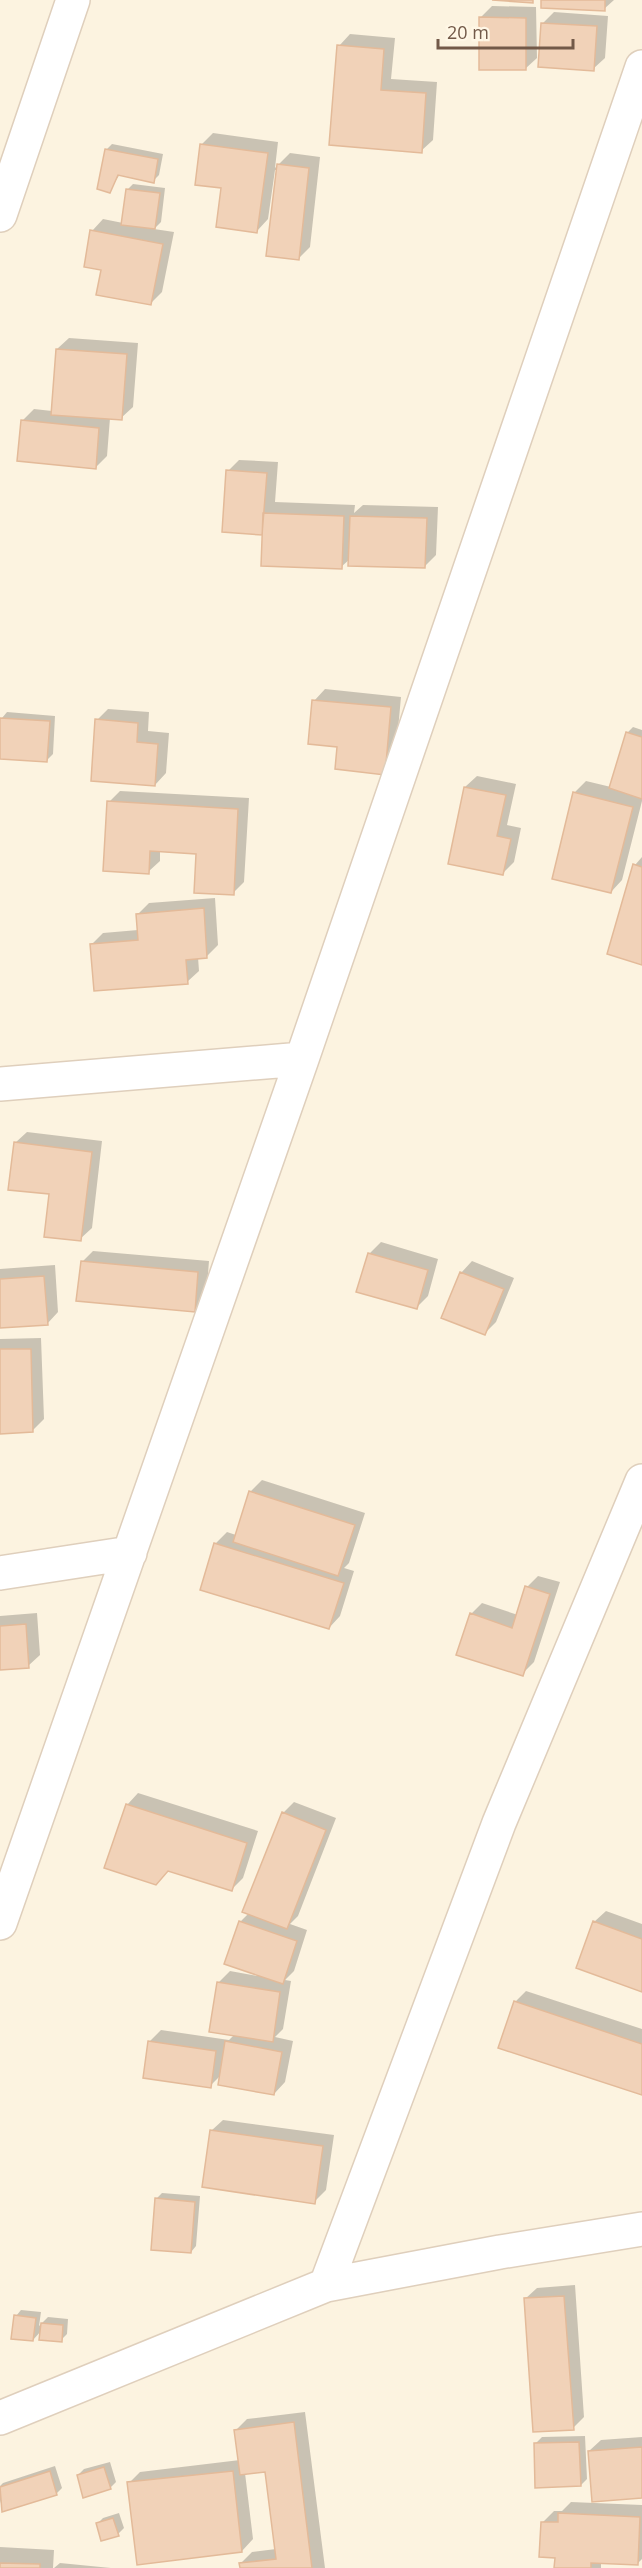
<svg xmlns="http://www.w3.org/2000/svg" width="642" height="2568" font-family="'Open Sans',sans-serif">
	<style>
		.shadow { fill: #0003 }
		.building { fill: #f1d2b8; stroke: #e3ba99; stroke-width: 1.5 }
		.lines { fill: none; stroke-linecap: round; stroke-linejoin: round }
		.minor-casing { stroke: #dfcfbc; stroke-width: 36 }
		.minor { stroke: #fff; stroke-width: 33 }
	</style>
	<rect width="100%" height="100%" fill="#fcf3e0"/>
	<path class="shadow" d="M543,0H614L604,9Z
		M492,6L536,7L537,58L525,69L480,18Z
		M554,12L608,16L605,58L593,69L543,23Z
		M350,34L395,38L391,79L437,82L433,140L421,151L339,46Z
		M213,133L278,142L275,168L290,153L320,157L310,247L298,259L277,170H275L268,219L257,231L201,145Z
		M112,144L163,154L159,175L153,181L120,174L109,191L106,150Z
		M133,184L165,188L161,222L154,229L174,232L162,292L151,303L103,269L92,231L103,219L123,223L127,190Z
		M69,338L138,343L133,407L121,418H110L107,456L95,468L23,420L34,409L52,411L57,349Z
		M239,460L278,462L275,502L355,505L354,513L363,505L438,507L436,555L425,566L350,559L341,567L264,534L224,530L228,471Z
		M325,689L401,697L395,762L384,773L339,745L314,701Z
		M108,709L149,712L148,731L169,733L166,773L155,785L97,720Z
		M7,712L55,716L53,754L47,760L0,757L2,718Z
		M633,727L642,730V801L622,880L611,892L575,792L586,781L611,787L627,733Z
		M477,776L516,784L507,825L521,828L514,862L503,873L465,787Z
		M120,791L249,798L244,882L233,893L197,852L160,850V861L148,872L109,802Z
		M642,857V963L635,865Z
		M215,898L218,945L207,956L198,957L199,971L187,982L91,945L103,933L138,930L137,915L149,903Z
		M27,1132L102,1141L92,1228L80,1239L15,1143Z
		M381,1242L438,1259L428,1296L416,1308L369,1254Z
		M93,1251L209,1261L206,1299L194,1310L82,1262Z
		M472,1261L514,1278L496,1322L485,1333L461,1273Z
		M55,1265L58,1312L47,1324L0,1327V1269Z
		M41,1338L44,1419L32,1431L0,1432V1339Z
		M262,1480L365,1513L349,1563L344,1568L354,1571L340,1616L329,1628L215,1544L227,1532L236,1535L251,1491Z
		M538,1576L560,1582L534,1662L522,1674L471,1614L482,1603L518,1615L527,1587Z
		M37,1613L40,1655L28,1666L0,1669V1616Z
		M138,1793L258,1831L243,1878L231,1890L127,1805Z
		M294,1802L336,1818L298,1916L290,1924L307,1930L294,1971L285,1980L291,1981L283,2029L275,2037L293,2041L285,2082L274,2094L221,2075L210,2086L150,2041L161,2030L229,2040L234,2035L218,1983L230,1971L257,1976L240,1922L249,1913L283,1813Z
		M606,1911L642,1924V1990L594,1922Z
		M526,1991L642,2029V2094L515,2002Z
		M223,2120L334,2135L326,2190L314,2202L211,2131Z
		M162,2193L200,2196L196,2246L191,2252L156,2199Z
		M575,2285L584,2417L573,2428L525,2299L537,2288Z
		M21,2310L41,2312L39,2326L48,2317L68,2319L67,2334L61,2340L41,2331L33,2340L16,2316Z
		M305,2412L325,2568H241L240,2564L252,2552L276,2549L266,2471L245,2473L253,2539L242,2551L129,2483L140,2472L240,2460L235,2431L247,2419Z
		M585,2436L587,2479L581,2485L536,2443L542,2437Z
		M642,2437V2497L589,2451L601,2440Z
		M110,2462L116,2482L110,2488L78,2475L84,2469Z
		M55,2466L62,2488L56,2494L3,2510L0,2500V2486L3,2483Z
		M571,2502L642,2505V2559L637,2564L601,2562V2568H556V2557L542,2523L554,2511H562Z
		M119,2513L124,2528L118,2534L98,2523L103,2518Z
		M0,2547L54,2550L53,2568H0Z
		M60,2563L111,2568H54Z"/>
	<path class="building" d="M492,0H533V3Z
		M541,0H605V11L541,8Z
		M479,17L526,18V70H479Z
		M541,23L597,26L594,71L538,67Z
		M337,45L384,49L381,90L426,93L422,153L329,145Z
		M200,144L268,153L257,233L216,227L221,188L195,185Z
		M105,149L158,159L154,183L118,175L110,193L97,189Z
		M277,164L309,168L299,260L266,256Z
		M126,189L160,193L155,229L121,225Z
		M90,230L163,244L151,305L96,295L101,270L84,267Z
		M56,349L127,354L122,420L51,415Z
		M21,420L99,428L96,469L17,461Z
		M226,470L267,473L262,535L222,532Z
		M263,513L344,516L342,569L261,566Z
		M350,516L427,518L425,568L348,566Z
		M312,700L391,707L385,775L335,769L337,747L308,744Z
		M0,718L50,721L47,762L0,759Z
		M95,719L138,723L137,742L158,744L155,786L91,781Z
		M626,732L642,737V799L609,788Z
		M464,787L506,795L497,836L511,839L503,875L448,864Z
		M573,792L633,807L611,893L552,879Z
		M107,801L238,809L234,895L194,893L196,854L150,851L149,874L103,871Z
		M633,864L642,867V965L607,954Z
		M204,908L207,958L186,960L188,984L94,991L90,944L138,940L136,914Z
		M14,1142L92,1152L81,1241L44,1237L49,1194L8,1190Z
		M368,1253L428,1270L417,1309L356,1292Z
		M81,1261L198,1272L195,1312L76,1301Z
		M460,1272L504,1289L485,1335L441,1318Z
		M44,1276L48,1325L0,1328V1279Z
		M0,1349H31L33,1432L0,1434Z
		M249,1491L355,1525L338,1576L233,1542Z
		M214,1543L344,1583L329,1629L200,1590Z
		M525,1586L550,1594L523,1676L456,1655L470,1613L512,1628Z
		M26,1624L29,1668L0,1670V1626Z
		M126,1804L247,1843L232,1891L168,1871L156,1885L104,1868Z
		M282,1812L326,1830L287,1929L242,1912Z
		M239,1921L297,1941L283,1984L224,1964Z
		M593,1921L642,1939V1992L576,1968Z
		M217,1982L280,1992L273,2042L209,2032Z
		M514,2001L642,2044V2095L498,2048Z
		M148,2041L216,2051L211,2088L143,2078Z
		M225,2041L282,2052L274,2095L218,2085Z
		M210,2130L323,2146L315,2204L202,2187Z
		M155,2198L195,2202L191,2253L151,2250Z
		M564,2296L574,2430L533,2432L524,2298Z
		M14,2315L36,2318L33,2341L11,2339Z
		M41,2323L63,2325L62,2342L39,2340Z
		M294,2422L312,2568H240L239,2563L276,2559L265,2472L240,2475L234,2430Z
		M579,2442L581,2486L535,2488L534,2443Z
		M642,2447V2498L592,2502L588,2451Z
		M104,2467L111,2489L83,2498L77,2475Z
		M50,2471L57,2495L2,2512L0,2487Z
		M233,2471L242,2552L137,2565L127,2482Z
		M558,2513L640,2517L638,2565L591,2563V2568H554L555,2558L539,2557L541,2522H558Z
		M113,2518L119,2536L101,2541L96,2523Z
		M0,2563L40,2564V2568H0Z"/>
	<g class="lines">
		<g class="minor-casing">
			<path id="minor" d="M0,215L73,0
				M0,1084L302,1059
				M0,1573L130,1553
				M0,1923L302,1059L642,67
				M326,2285L499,1823L642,1481
				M0,2418L326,2285L500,2252L642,2229"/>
		</g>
		<use href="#minor" class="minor"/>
	</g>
	<path d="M438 39v9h135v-9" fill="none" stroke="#725948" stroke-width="3"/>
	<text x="447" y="39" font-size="18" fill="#725948" stroke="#fff7e6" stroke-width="4.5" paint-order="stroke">20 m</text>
</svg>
